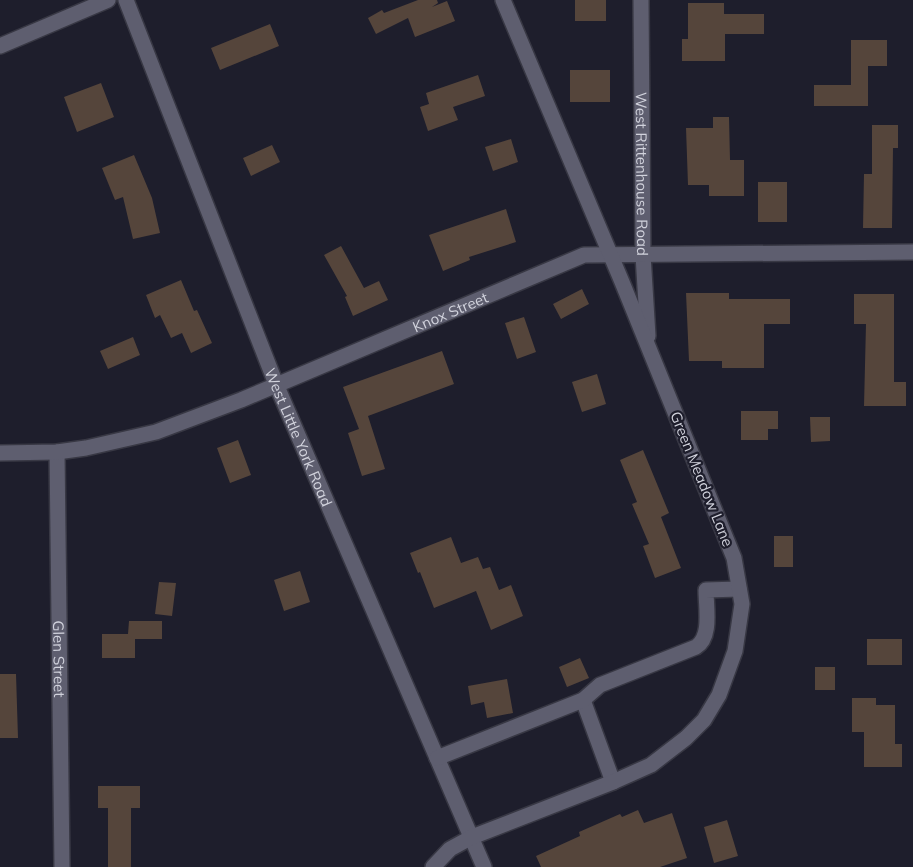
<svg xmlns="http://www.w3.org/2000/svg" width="913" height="867" font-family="Mulish,sans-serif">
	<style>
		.building { fill: #55453b }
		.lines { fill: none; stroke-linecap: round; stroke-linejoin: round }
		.minor-casing { stroke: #383844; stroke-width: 18 }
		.minor { stroke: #5e5e6f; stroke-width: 15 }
		.labels { text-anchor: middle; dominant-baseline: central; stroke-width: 4.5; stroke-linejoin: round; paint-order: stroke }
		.street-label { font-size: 15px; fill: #d1d2dc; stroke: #1e1e2c }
	</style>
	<rect width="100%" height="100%" fill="#1e1e2c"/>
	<path class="building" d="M418,0H437L438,3L432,7L447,1L455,21L415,37L408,18L376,34L368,18L382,10L384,13Z
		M575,0H606V21H575Z
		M688,3H724V14H764V34H725V61H682V39H688Z
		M270,24L279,46L220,70L211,48Z
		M851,40H887V66H868V106H814V85H851Z
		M570,70H610V102H570Z
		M478,75L485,96L453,107L458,120L428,131L420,107L429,104L426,93Z
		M101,83L114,117L77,132L64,97Z
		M713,117H729L730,160H744V196H709V185H688L686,128H713Z
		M872,125H898V148H893L892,228H863L864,174H872Z
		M511,139L518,162L493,171L485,147Z
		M272,145L280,162L251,176L243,158Z
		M134,155L152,198L160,233L133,239L123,197L115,200L102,168Z
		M758,182H787V222H758Z
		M506,209L516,242L469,257L470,260L443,271L429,235Z
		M341,246L364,288L379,281L388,300L353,316L345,297L347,296L324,255Z
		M181,280L194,311L197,310L212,343L191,353L182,333L171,338L160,315L155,318L146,295Z
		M582,289L589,304L561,319L553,304Z
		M686,293H729V299H790V324H764V368H722V361H689Z
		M854,294H894V382H906V406H864L866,324H854Z
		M524,317L536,352L517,359L505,323Z
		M133,337L140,355L108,369L100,351Z
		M442,351L454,384L368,416L385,469L362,476L348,433L359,429L343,387Z
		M597,374L606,404L582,412L572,382Z
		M741,411H778V429H768V440H741Z
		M810,417H830V441L811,442Z
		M238,440L251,475L230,483L217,448Z
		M643,450L669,513L661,517L681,568L655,578L643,546L649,544L632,504L637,502L620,460Z
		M774,536H793V567H774Z
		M451,537L461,563L478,557L483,569L490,567L499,590L511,585L523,616L491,630L476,591L434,608L420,572L418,573L410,553Z
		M300,571L310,602L284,611L274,580Z
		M159,582L176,583L172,616L155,614Z
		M129,621H162V639H135V658H102V634H128Z
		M867,639H902V665H867Z
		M580,658L589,678L567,687L559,667Z
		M815,667H835V690H815Z
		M0,674H16L18,738H0Z
		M507,679L513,713L487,718L484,702L471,705L468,686Z
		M852,698H876V705H895V744H902V767H864V732H852Z
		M98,786H140V808H131V867H108V808H98Z
		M638,810L644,823L672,813L687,858L660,867H541L536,856L580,836L579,832L620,814L622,817Z
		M727,820L738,856L714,863L704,827Z"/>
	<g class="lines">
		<g class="minor-casing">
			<g id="minor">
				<path id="s1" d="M126,0L276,384L484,867"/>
				<path id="s2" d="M641,0L643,255L648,336"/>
				<path d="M0,46L108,0"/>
				<path id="s3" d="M57,452L62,867"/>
				<path id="s4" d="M0,453L57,452L86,448L156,432L241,400L584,255L913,252"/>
				<path d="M583,700L613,782"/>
				<path d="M437,758L583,700L600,685L696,647C712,637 706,608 706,590L739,589"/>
				<path d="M433,867L450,849L472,837L613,782L651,765L686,738L704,720L719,695L735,651L742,604L734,558L622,282L503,0"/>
			</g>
		</g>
		<use href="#minor" class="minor"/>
	</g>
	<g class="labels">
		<g class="street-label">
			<text stroke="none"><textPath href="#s2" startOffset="174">West Rittenhouse Road</textPath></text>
			<text stroke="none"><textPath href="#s4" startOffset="476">Knox Street</textPath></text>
			<text stroke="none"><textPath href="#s1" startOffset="470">West Little York Road</textPath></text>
			<text transform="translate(702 479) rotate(68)">Green Meadow Lane</text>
			<text stroke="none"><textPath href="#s3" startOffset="207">Glen Street</textPath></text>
		</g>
	</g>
</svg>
